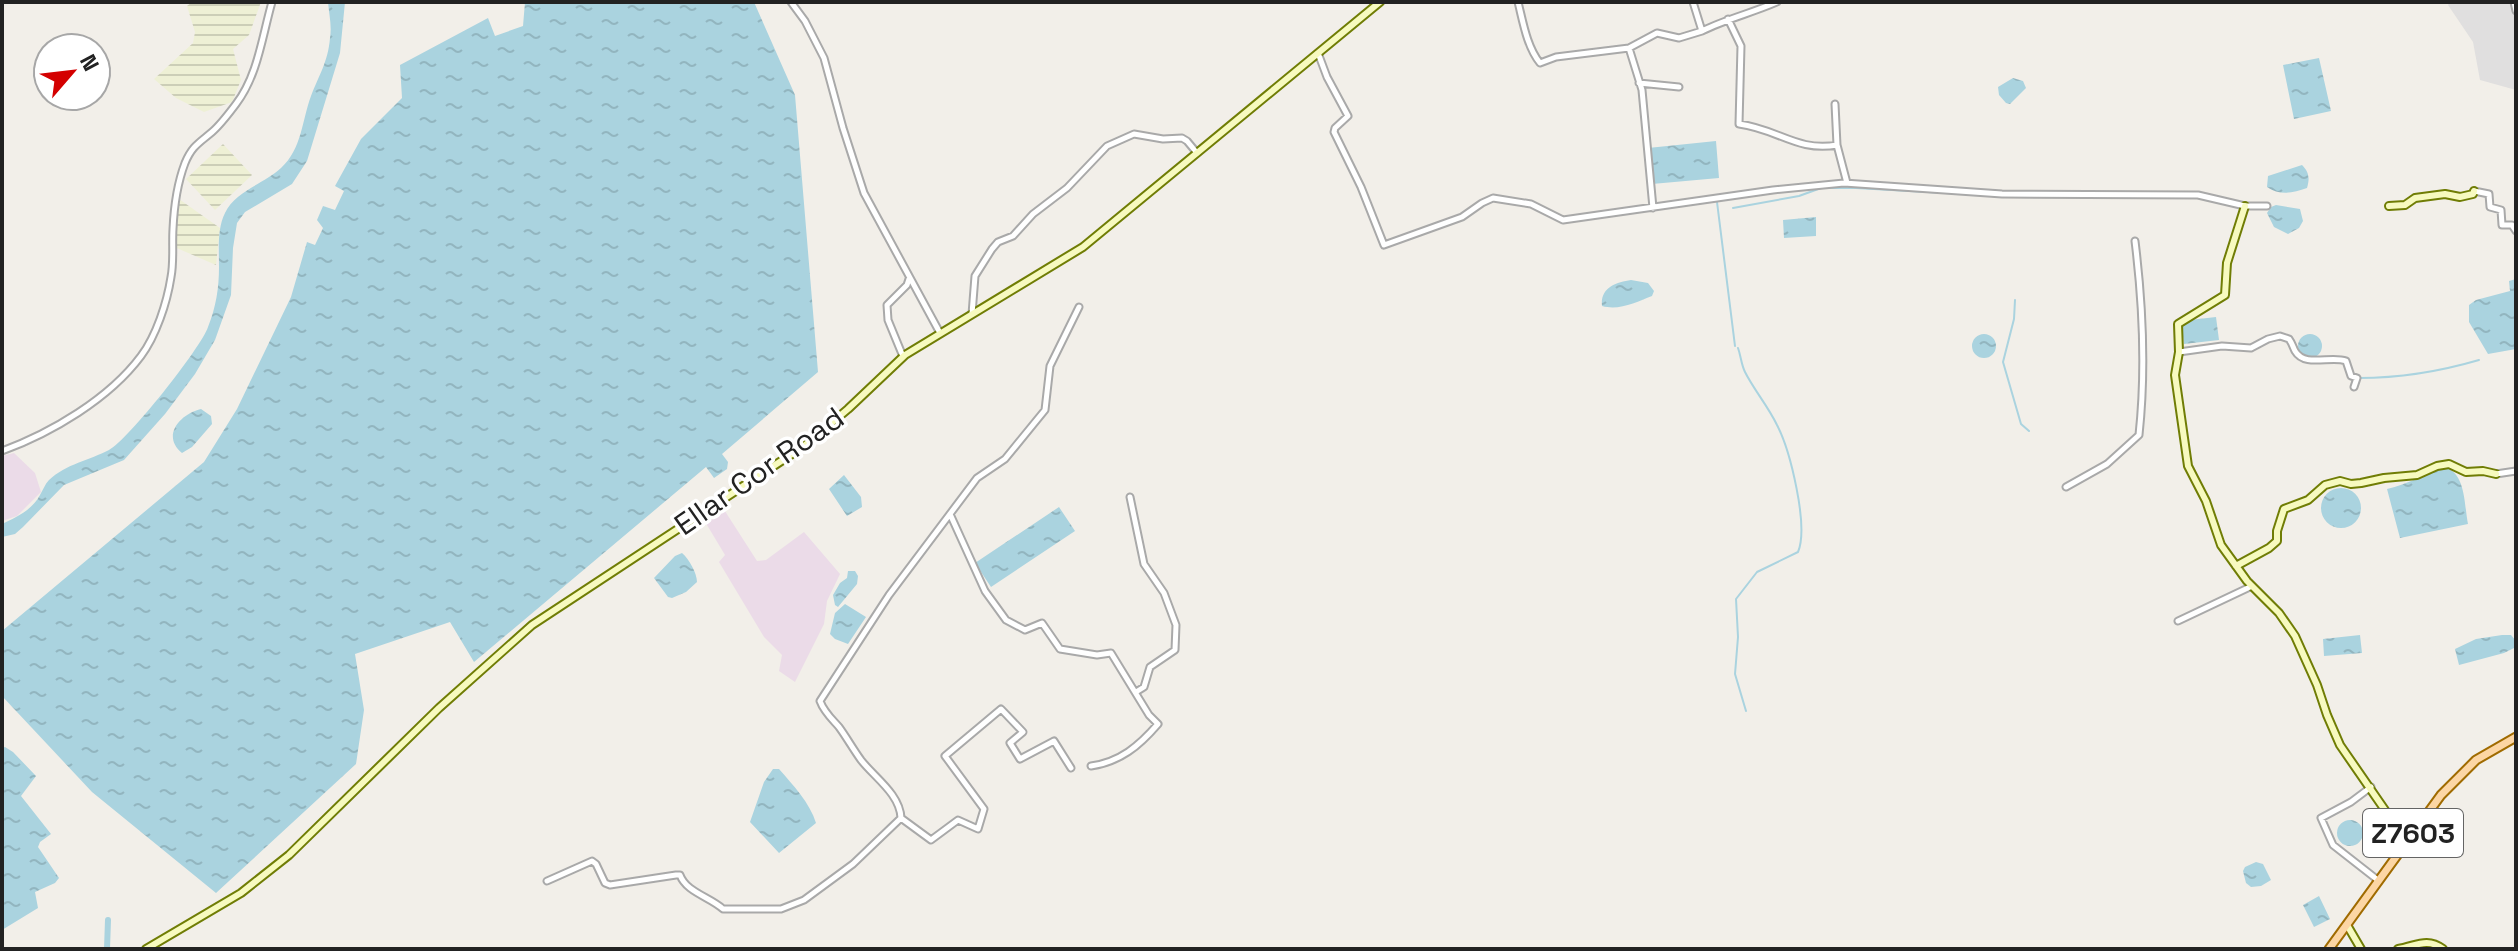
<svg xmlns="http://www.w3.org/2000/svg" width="2518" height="951" font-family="'Space Grotesk',sans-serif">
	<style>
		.residential { fill: #e0dfdf }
		.industrial { fill: #ebdbe8 }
		.farmland { fill: url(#farmland-rules) }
		.water { fill: url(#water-ripples) }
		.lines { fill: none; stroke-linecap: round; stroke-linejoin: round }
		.stream { stroke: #aad3df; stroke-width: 2 }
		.canal { stroke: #aad3df; stroke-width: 6 }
		.tertiary-casing { stroke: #a9a9a9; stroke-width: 9 }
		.secondary-casing { stroke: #707d05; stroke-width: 10 }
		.primary-casing { stroke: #a06b00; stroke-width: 11 }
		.tertiary { stroke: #fff; stroke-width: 5 }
		.secondary { stroke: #f7fabf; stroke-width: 6 }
		.primary { stroke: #fcd6a4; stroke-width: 7 }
		.labels { text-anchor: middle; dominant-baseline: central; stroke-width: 7; stroke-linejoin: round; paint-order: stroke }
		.shield { fill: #fff; stroke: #646464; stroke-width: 2 }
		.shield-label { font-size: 28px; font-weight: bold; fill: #222 }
		.street-label { font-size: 30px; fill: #222; stroke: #fff }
	</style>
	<defs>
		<pattern id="farmland-rules" width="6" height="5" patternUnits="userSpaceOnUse" patternTransform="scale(2)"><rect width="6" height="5" fill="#eef0d5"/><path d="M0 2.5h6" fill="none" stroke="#ccceb7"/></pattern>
		<pattern id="water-ripples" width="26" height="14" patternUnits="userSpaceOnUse" patternTransform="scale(2)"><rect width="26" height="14" fill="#aad3df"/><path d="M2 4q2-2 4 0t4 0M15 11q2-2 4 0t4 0" fill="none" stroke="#92b5bf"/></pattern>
	</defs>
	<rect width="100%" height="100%" fill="#f2efe9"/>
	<path class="residential" d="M2450,2H2516V90L2480,80L2473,42L2448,5Z"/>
	<path class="industrial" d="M14,453L35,473L41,492L17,516L2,521V456Z
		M723,508L757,561L766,560L804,532L840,574L827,601L824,624L795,682L779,671L782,655L764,637L719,562L725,555L707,525L705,518Z"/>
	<path class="farmland" d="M192,2H261L249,35L233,49L241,80L232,102L204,112L176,98L154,79L193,43L195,32L187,6Z
		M223,144L252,175L215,210L186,179Z
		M179,199L220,228L216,265L172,246Z"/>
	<path class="water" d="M328,2H345L340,53L307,161L292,184L245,212L237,223L233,248L231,295L215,340L195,374L165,414L124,460L64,485L23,527L15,534L2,537V524C17,517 32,510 40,495C43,490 45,484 49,480C66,464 90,460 109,450C128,440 201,348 208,327C216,307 219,288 219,267C219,250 217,229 225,213C235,191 264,184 281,168C302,149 302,120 311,96C319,75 328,62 330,38C332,26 329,14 328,2Z
		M525,2H754L795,95L818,372L722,454L728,462L727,469L714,478L706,467L474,662L450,622L355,654L364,710L356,764L216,893L92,792L2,696V631L204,462L237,409L291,297L307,242L315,245L323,228L317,220L323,206L335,210L344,191L335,186L361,139L402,98L400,65L488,18L495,36L523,26Z
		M2319,58L2331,111L2294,119L2283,65Z
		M2013,78L2023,81L2026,88L2010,104L2006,103L1999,95L1998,87Z
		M1716,141L1719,178L1652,184L1648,148Z
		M2302,165C2309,172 2310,178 2307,188C2293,193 2280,196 2267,187L2268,176Z
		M2276,205L2300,209L2303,221L2299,228L2288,234L2274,227L2267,213L2271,207Z
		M1816,217V236L1784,238L1783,220Z
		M2516,279V349L2488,354L2469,322V305L2476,300L2510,291L2509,281Z
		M1631,280L1648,283L1654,291L1652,296C1637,302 1619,311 1602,306C1600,288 1616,282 1631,280Z
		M2216,317L2219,340L2184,344L2181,321Z
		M2298 346a12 12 0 1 1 24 0a12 12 0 1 1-24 0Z
		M1972 346a12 12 0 1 1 24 0a12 12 0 1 1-24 0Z
		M201,409L211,416L212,424L192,447L182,453C161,436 180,414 201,409Z
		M2445,467C2466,474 2464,504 2468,524L2400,538L2387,489C2408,484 2425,474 2445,467Z
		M844,475L861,497L862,507L847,516L829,489Z
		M2321 508a20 20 0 1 1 40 0a20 20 0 1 1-40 0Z
		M1059,507L1075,531L991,587L975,563Z
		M682,553C689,559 697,573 697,582L686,592L672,598L668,597L654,578L675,556Z
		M848,571H855L858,576L857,584L838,607L835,605L833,595L840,583L847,578Z
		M845,604L866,617L848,644L835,639L830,634L835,613Z
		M2360,635L2362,653L2324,656L2323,639Z
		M2502,635H2511L2516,641V647L2504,653L2459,665L2455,649L2476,639Z
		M5,747L13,752L36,776L21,796L51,834L40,842L38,847L59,878L55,883L35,892L38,908L2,930V748Z
		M773,769H779C793,785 810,803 816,823L779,853L750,822L764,782Z
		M2337 833a13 13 0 1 1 26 0a13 13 0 1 1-26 0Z
		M2256,862L2263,864L2271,880L2261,886L2251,887L2246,883L2243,871L2245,867Z
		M2319,896L2330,919L2314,927L2303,905Z"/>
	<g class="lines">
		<path class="stream" d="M2099,197L2137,198
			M2141,198L2175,196
			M1717,202L1735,346
			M1733,208L1799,196L1821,188H1856L1981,195
			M2015,300L2014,319L2003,362L2021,424L2029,431
			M1738,348C1741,356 1741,364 1745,372C1754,390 1768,406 1777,425C1790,450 1809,526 1798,552L1757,572L1736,599L1738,637L1735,674L1746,711
			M2359,378C2401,378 2438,372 2479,360
			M2220,548L2228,560"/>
		<path class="canal" d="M107,949L108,920"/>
		<g class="tertiary-casing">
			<path id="tertiary" d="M791,2L805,21L824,58L843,128L864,193L940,333
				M1518,2C1523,22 1527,47 1540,63L1556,57L1629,48
				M1693,2L1702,31C1726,19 1752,13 1777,2
				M2514,2L2516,11
				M1728,19L1741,46L1739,124C1778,129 1797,152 1837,145L1835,104
				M1318,53L1327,77L1348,116L1335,128L1334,132L1361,187L1384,245L1462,217L1482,203L1493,198L1531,204L1563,220L1773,190L1844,183L2002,194L2198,195L2245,206H2267
				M1639,83L1679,87
				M1837,145L1847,183
				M2474,191L2489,194L2490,207L2501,210L2502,225H2512L2516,231
				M1653,208L1642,90L1629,48L1657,33L1679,38L1702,31
				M972,314L975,276L992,249L998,242L1013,236L1033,214L1067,188L1107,146L1134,134L1163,139L1182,138L1187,141L1197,153
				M2179,352L2222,346L2251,348L2268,339L2280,336L2289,339C2292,343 2293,347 2295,351C2305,368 2331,355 2346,361L2351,376L2357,378L2354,387
				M902,354L888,320L887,305L907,285L909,279
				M2,451C51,433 109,399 141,356C156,336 167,303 171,277C174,262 172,245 173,229C174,207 177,184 185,163C192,146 199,143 212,132C219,126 230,112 236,104C258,75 262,37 272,2
				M2496,474L2516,471
				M2066,487L2107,464L2139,435C2146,370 2143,306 2135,241
				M1130,497L1144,564L1164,593L1176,625L1175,650L1150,667L1144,687L1136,692
				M950,514L985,591L1006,620L1025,630L1042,623L1060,649L1097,655L1111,653L1149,715L1158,724C1139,746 1120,762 1091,766
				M2178,621L2252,586
				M2371,787L2351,802L2321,818L2333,845L2379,881
				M901,818L931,840L958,820L978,829L984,809L945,756L1001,709L1023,732L1010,743L1020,759L1054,741L1071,768
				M547,881L592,861L596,864L605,883L610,885L676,875H680C686,892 710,897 723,909H781L804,900L853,864L901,818C900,794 874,777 861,760C853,749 847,738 839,727C832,719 824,712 820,701L889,595L977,478L1005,459L1045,410L1050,366L1079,307"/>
		</g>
		<g class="secondary-casing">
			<path id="secondary" d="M2245,206L2227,263L2225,295L2178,324L2179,352L2175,375L2188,466L2206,501L2221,545L2247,581L2279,613L2295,636L2317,685L2327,715L2340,745L2407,842
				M2389,206L2405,205L2415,198L2445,194L2460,197L2473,194L2474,191
				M2236,566L2269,548L2277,541V531L2284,509L2308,500L2325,485L2340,481L2351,484L2361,483L2384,478L2417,475L2437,466L2449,464L2466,472L2483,471L2496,474
				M2347,925L2361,949
				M146,949L241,893L289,855L439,708L532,625L804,446L848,409L905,355L1083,247L1380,2
				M2398,949C2416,946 2427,937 2443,949"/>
		</g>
		<g class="primary-casing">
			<path id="primary" d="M2329,949L2441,795L2476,760L2516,737"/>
		</g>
		<use href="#tertiary" class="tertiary"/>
		<use href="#secondary" class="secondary"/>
		<use href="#primary" class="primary"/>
	</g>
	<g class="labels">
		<rect class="shield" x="2363" y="809" width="100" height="48" rx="6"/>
		<g class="shield-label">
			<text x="2413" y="833">Z7603</text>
		</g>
		<g class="street-label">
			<text transform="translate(759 471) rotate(-35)">Ellar Cor Road</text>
		</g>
	</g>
	<rect width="2518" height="951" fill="none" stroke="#222222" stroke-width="8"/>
	<g transform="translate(72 72) rotate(62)"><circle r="38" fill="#ffffff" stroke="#a7a7a7" stroke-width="2"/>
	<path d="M0-6L14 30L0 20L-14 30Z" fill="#d40000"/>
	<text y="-12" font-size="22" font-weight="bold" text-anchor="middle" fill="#222222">N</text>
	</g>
</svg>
